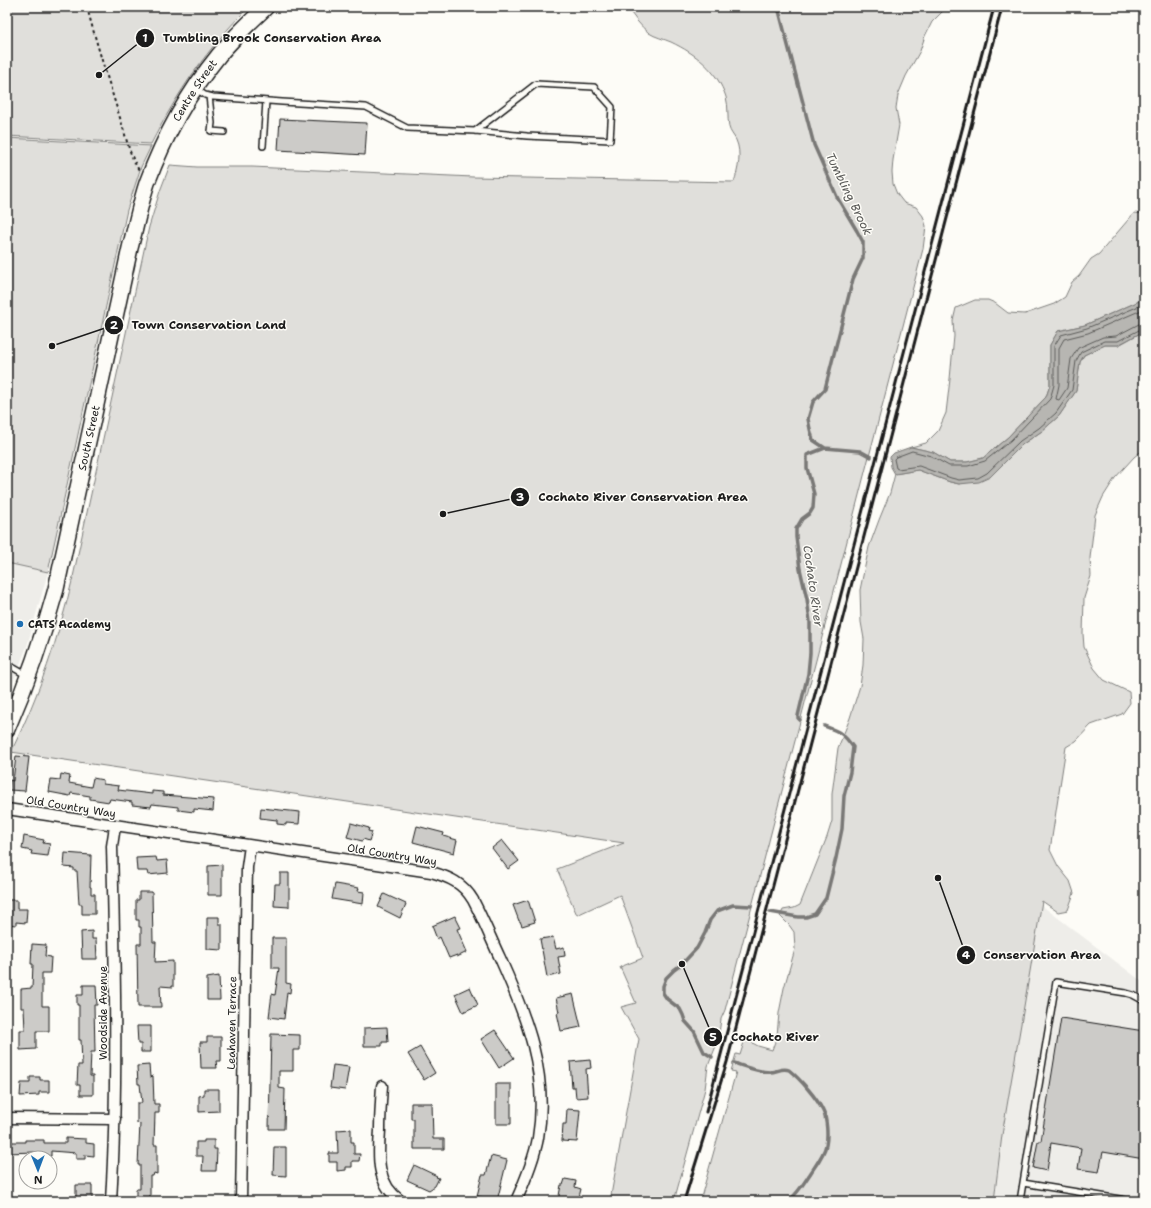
<svg xmlns="http://www.w3.org/2000/svg" width="1151" height="1208" font-family="'Shantell Sans',sans-serif">
	<style>
		.built { fill: #eeede9 }
		.green { fill: #e0dfdb; stroke: #7e7e7c }
		.water { fill: #b7b6b2; stroke: #797876 }
		.lines { fill: none; stroke-linecap: round; stroke-linejoin: round }
		.shore { stroke: #5a5a58; stroke-width: 1 }
		.stream { stroke: #797876; stroke-width: 3.5 }
		.building { fill: #cccbc8; stroke: #1c1c1c }
		.service-casing { stroke: #1c1c1c; stroke-width: 8 }
		.minor-casing { stroke: #1c1c1c; stroke-width: 13 }
		.secondary-casing { stroke: #1c1c1c; stroke-width: 18 }
		.path { stroke: #1c1c1c; stroke-width: 2; stroke-dasharray: 3 3; stroke-linecap: butt }
		.service { stroke: #fdfcf7; stroke-width: 5 }
		.minor { stroke: #fdfcf7; stroke-width: 10 }
		.secondary { stroke: #fdfcf7; stroke-width: 15 }
		.rail { stroke: #1c1c1c; stroke-width: 3 }
		.poi-dot { fill: #1f6fb2; stroke: #fdfcf7; stroke-width: 1.5 }
		.labels { text-anchor: middle; dominant-baseline: central; stroke-width: 3; stroke-linejoin: round; paint-order: stroke }
		.street-label { font-size: 11px; fill: #1c1c1c; stroke: #fdfcf7 }
		.poi-label { font-size: 11px; font-weight: bold; fill: #1c1c1c; stroke: #fdfcf7; text-anchor: start }
		.water-label { font-size: 12px; font-style: italic; fill: #5a5a58; stroke: #fdfcf7 }
		.leader { fill: none; stroke: #1c1c1c; stroke-width: 1.5 }
		.callout-dot { fill: #1c1c1c; stroke: #fdfcf7; stroke-width: 1.5 }
		.mark-label { font-size: 12px; text-anchor: middle; font-weight: bold; fill: #fff }
		.callout-label { font-size: 12px; text-anchor: middle; font-weight: bold; fill: #1c1c1c; stroke: #fdfcf7; stroke-width: 3; stroke-linejoin: round; paint-order: stroke }
	</style>
	<rect width="100%" height="100%" fill="#fdfcf7"/>
	<filter id="ink" filterUnits="userSpaceOnUse"><feTurbulence type="fractalNoise" baseFrequency=".025" numOctaves="2"/><feDisplacementMap in="SourceGraphic" scale="8" xChannelSelector="R" yChannelSelector="G"/><feConvolveMatrix kernelMatrix="1 2 1 2 8 2 1 2 1" color-interpolation-filters="sRGB"/></filter>
	<g filter="url(#ink)">
		<path class="built" d="M7,563L48,572L27,646L7,698Z
			M1041,905L1144,983V1201H994L1002,1135Z"/>
		<path class="green" d="M7,7H249C208,47 177,93 151,144L7,136Z
			M627,7H947L932,22L925,36L920,51L906,76L898,95L896,108L899,125L893,160L892,172L893,184L897,194L904,203L916,207L923,216L926,226L923,249L725,1010L721,1019L718,1041L708,1066L705,1089L674,1201H610L639,1039L621,1007L636,1003L620,967L643,958L620,895L577,915L557,869L624,843L11,752C39,695 59,637 73,577L149,227L160,191L170,165L197,167H252L473,177L734,182C738,170 742,153 736,140C734,136 730,132 729,127C727,117 729,107 726,97C717,70 696,54 671,42C664,39 655,37 649,33C640,26 633,16 627,7Z
			M7,138L151,146L141,167L127,210L48,572L7,563Z
			M1134,213L1144,214V299L1085,325L1058,331L1050,345V385L1046,397L1008,437L983,458L967,462H950L933,452L911,447L926,443L938,431L946,413L950,379L954,336L953,321L956,308L975,300H988L995,303L1008,313L1025,314L1054,304L1065,297L1072,282L1079,276L1091,259L1099,254Z
			M1144,331V449L1134,457L1115,478L1103,497L1095,515L1090,558L1091,576L1084,598L1083,634L1084,647L1094,668L1104,680L1129,692L1130,703L1122,714L1091,725L1076,741L1066,747L1050,850L1058,866L1070,881L1074,893L1068,910L1058,912L1042,901L1002,1135L994,1201H700L736,1072L731,1071L736,1054L740,1055L745,1039L758,1046L772,1050L777,1036L779,1013L784,988L795,949L794,932L789,925L780,916L783,910L794,908L800,905L827,837L832,821V794L838,748L850,718L860,686L863,665L864,639L861,622L860,590L869,547L879,520L890,493L895,474L918,470L950,482L959,484L990,477L1023,444L1042,431L1059,416L1076,391L1080,362L1084,355L1105,345H1119Z"/>
		<path class="water" d="M1144,299V331L1118,345H1105L1084,355L1080,362L1076,391L1059,416L1042,431L1023,444L990,477L979,482L959,484L950,482L918,470L895,474L891,467L890,457L894,453L911,447L933,452L950,462H967L983,458L1008,437L1046,397L1050,385V345L1058,331L1085,325Z"/>
		<g class="lines">
			<path class="shore" d="M1144,304L1087,328L1061,335L1054,346V385L1050,399L1011,440L985,461L968,466H949L931,456L912,451L896,457L894,459L896,468L898,469L919,466L951,478L959,480L978,478L987,473L1020,441L1039,428L1056,413L1072,390L1076,361L1081,352L1104,341H1118L1141,329L1144,328
				M1144,309L1088,333L1064,339L1059,348V385L1056,399L1059,400L1067,388L1071,359L1078,348L1103,337L1116,336L1139,324L1144,323"/>
			<path class="stream" d="M778,7L814,145L838,199L857,231L863,242V258L853,279L825,389L813,402L808,419L810,429L813,440L825,448
				M800,720L798,718V716L808,674L810,653V622L807,599L800,569L796,537V529L802,519L810,513L813,508L814,494L807,468V455L825,448L860,451L871,457
				M770,912L798,917H806L815,914L826,898L836,858L842,829L844,796L850,772L853,747C843,733 840,732 824,726
				M712,1057L704,1052L694,1031L685,1021L683,1015L680,1009L667,999L663,993V986L666,978L674,970L682,964L697,948L705,933L710,920L717,911L733,905L751,906
				M734,1063C746,1067 758,1072 770,1072C777,1072 782,1067 789,1070C800,1079 817,1098 823,1111C827,1119 828,1136 826,1145C824,1155 815,1166 810,1174C804,1183 797,1195 788,1201"/>
		</g>
		<path class="building" d="M280,119L367,123L365,155L278,150Z
			M16,756L29,757L25,791L9,790L10,780L13,781Z
			M61,774L70,776L69,783L91,787L93,778L103,780V784L119,786L118,790L152,794V791L163,792V795L214,799L213,811L194,809V812L178,810V807L152,804L151,807L132,805V802L110,799L109,802L90,799V796L71,793L70,796L49,792L51,779L60,780Z
			M261,808L300,812L299,824L286,823V825L277,824V820L260,818Z
			M351,823L369,828L368,831L372,832L369,841L363,839L362,841L347,837Z
			M417,826L444,833L443,836L457,840L454,853L413,842Z
			M24,836L44,840L43,843L50,844L48,856L31,854L32,851L22,849Z
			M502,840L519,861L508,869L492,848Z
			M65,853L91,855L90,887H91V894H95V914H82V904H79L77,871H74V868L64,867Z
			M156,857L157,861L167,860L168,873L148,875L147,871H137L136,858Z
			M222,865V895H208V866Z
			M280,873H289V907L274,906L275,884H280Z
			M335,884L359,888L358,891L364,892L363,904L332,899Z
			M139,892H152L153,942H156L155,962L173,961V987L160,986L161,1007H138L137,944H141V927H139V920H136V900H139Z
			M384,894L406,904L400,918L378,907Z
			M8,900H17V909H27L26,923L16,922V925L7,924Z
			M528,900L535,922L522,926L520,921H519L513,905Z
			M455,916L461,928L457,929L467,952L457,957V955L449,958L440,937L437,939L432,926Z
			M207,917H219V924H222V950L207,949Z
			M92,931V939H96L97,959H82L81,932Z
			M553,937L556,949L564,947L565,956L558,957L561,974L547,977L540,939Z
			M272,938H286V983L291,984L290,993L287,992L284,1019L269,1017L272,994L275,995L279,968H272Z
			M32,944L46,945L45,956L51,957L50,973H42V1006H49V1031H36V1049L20,1050V1030H25L24,1008H21V989L32,988L33,964H31Z
			M219,976L220,1000H207V978Z
			M83,985H96L97,1005H94L95,1052H91L90,1076H93V1095H80V1085H77L78,1065H82L81,1040H79V1005H77V995H83Z
			M470,987L478,1005L463,1012L455,994Z
			M573,994L581,1027L561,1031L557,1013L559,1012L556,998Z
			M1061,1018L1144,1031V1159L1103,1152L1099,1172L1078,1169L1081,1148L1051,1143L1047,1171L1033,1168L1038,1141H1041Z
			M137,1026H151V1052H141V1044H138Z
			M387,1027L388,1042H382V1046H364V1028Z
			M495,1030L514,1058L499,1068L481,1039Z
			M271,1034L300,1035V1050H293V1071H279V1088L285,1089L284,1129H269Z
			M207,1037H221V1061H216L217,1068H201L200,1042H207Z
			M420,1047L435,1073L424,1080L408,1054Z
			M590,1060L591,1068L586,1069L588,1097L576,1098L575,1087H572L570,1062Z
			M149,1065L150,1077L153,1076L154,1104H159V1113H155L154,1145H157V1174L154,1173L153,1176H150V1201H136V1189H140V1165H138L140,1124L137,1123V1103H142L140,1084H138L137,1066Z
			M333,1065L349,1067L345,1090L330,1088Z
			M30,1077H40V1080H49V1092H39V1095L20,1096L21,1083H30Z
			M496,1084H511V1124H496Z
			M204,1089H219V1111L199,1112V1096L204,1095Z
			M411,1103H432L433,1139H444V1149H414V1119H411Z
			M567,1109L580,1110L577,1142L562,1141L563,1124H566Z
			M351,1129V1142H354V1154H360L359,1161H352V1167H346V1170L337,1171V1162H329V1153H338L337,1130Z
			M66,1138L86,1139V1143L94,1144V1156L85,1155V1159H76V1153L51,1151V1156H35V1152L7,1153V1142H25V1140H44V1143H66Z
			M204,1140H214V1149H217L216,1171H202L203,1156H196V1142H204Z
			M274,1147H286V1176L273,1175Z
			M491,1156L507,1160L497,1201L477,1196L482,1175H486Z
			M414,1165L437,1176L436,1177L439,1178L435,1186L429,1190L407,1180Z
			M565,1179L576,1181L575,1187L581,1189L578,1201H558L561,1185H563Z
			M76,1185H92V1201H76Z"/>
		<g class="lines">
			<g class="service-casing">
				<path id="service" d="M196,89L205,95L213,97L282,102L366,107L407,128L475,131L527,136L610,140L612,107L594,87L536,84L475,131
					M209,96L212,123L211,131L224,132
					M263,146L266,101
					M7,664L26,675
					M1023,1183L1132,1201
					M1020,1201L1056,982L1126,993L1133,995L1144,1001"/>
			</g>
			<g class="minor-casing">
				<path id="minor" d="M7,809L431,872C449,877 463,883 473,900C483,919 491,939 500,958C526,1016 549,1073 538,1138C534,1160 525,1181 516,1201
					M382,1086C381,1101 380,1116 380,1130C378,1157 376,1184 401,1201
					M7,1118L115,1119
					M111,1201C118,1083 115,965 112,846L115,826
					M241,1201L247,867L250,846"/>
			</g>
			<g class="secondary-casing">
				<g id="secondary">
					<path id="s1" d="M7,729C27,683 43,637 56,589L130,248C136,226 140,204 147,183C164,137 189,92 219,55C233,38 250,22 266,7"/>
				</g>
			</g>
			<path class="path" d="M87,7C97,46 109,83 121,121C126,137 130,157 139,170"/>
			<use href="#service" class="service"/>
			<use href="#minor" class="minor"/>
			<use href="#secondary" class="secondary"/>
			<path class="rail" d="M706,1112L994,7
				M684,1201L727,1062L1002,7"/>
		</g>
	</g>
	<circle class="poi-dot" cx="20" cy="624" r="4"/>
	<g class="labels">
		<g class="street-label">
			<text stroke="none"><textPath href="#s1" startOffset="669">Centre Street</textPath></text>
			<text stroke="none"><textPath href="#s1" startOffset="303">South Street</textPath></text>
			<text transform="translate(71 807) rotate(9)">Old Country Way</text>
			<text transform="translate(392 855) rotate(9)">Old Country Way</text>
			<text transform="translate(103 1013) rotate(-90)">Woodside Avenue</text>
			<text transform="translate(232 1023) rotate(-89)">Leahaven Terrace</text>
		</g>
		<g class="poi-label">
			<text x="28" y="624">CATS Academy</text>
		</g>
		<g class="water-label">
			<text transform="translate(849 194) rotate(64)">Tumbling Brook</text>
			<text transform="translate(813 586) rotate(82)">Cochato River</text>
		</g>
	</g>
	<path class="leader" d="M99 75L145 38M52 346L114 325M443 514L520 497M938 878L966 955M682 964L713 1037"/>
	<g class="callout-dot">
		<circle cx="99" cy="75" r="4"/>
		<circle cx="52" cy="346" r="4"/>
		<circle cx="443" cy="514" r="4"/>
		<circle cx="938" cy="878" r="4"/>
		<circle cx="682" cy="964" r="4"/>
		<circle cx="145" cy="38" r="10"/>
		<circle cx="114" cy="325" r="10"/>
		<circle cx="520" cy="497" r="10"/>
		<circle cx="966" cy="955" r="10"/>
		<circle cx="713" cy="1037" r="10"/>
	</g>
	<g class="mark-label">
		<text x="145" y="42">1</text>
		<text x="114" y="329">2</text>
		<text x="520" y="501">3</text>
		<text x="966" y="959">4</text>
		<text x="713" y="1041">5</text>
	</g>
	<g class="callout-label">
		<text x="272" y="42">Tumbling Brook Conservation Area</text>
		<text x="209" y="329">Town Conservation Land</text>
		<text x="643" y="501">Cochato River Conservation Area</text>
		<text x="1042" y="959">Conservation Area</text>
		<text x="775" y="1041">Cochato River</text>
	</g>
	<rect width="1151" height="1208" fill="none" stroke="#fdfcf7" stroke-width="24"/>
	<rect x="12" y="12" width="1127" height="1184" fill="none" stroke="#1c1c1c" stroke-width="1.5" filter="url(#ink)"/>
	<g transform="translate(38 1170) rotate(179)"><circle r="19" fill="#fdfcf7" stroke="#a3a29f"/>
	<path d="M0-3L7 15L0 10L-7 15Z" fill="#1f6fb2"/>
	<text y="-6" font-size="11" font-weight="bold" text-anchor="middle" fill="#1c1c1c">N</text>
	</g>
</svg>
